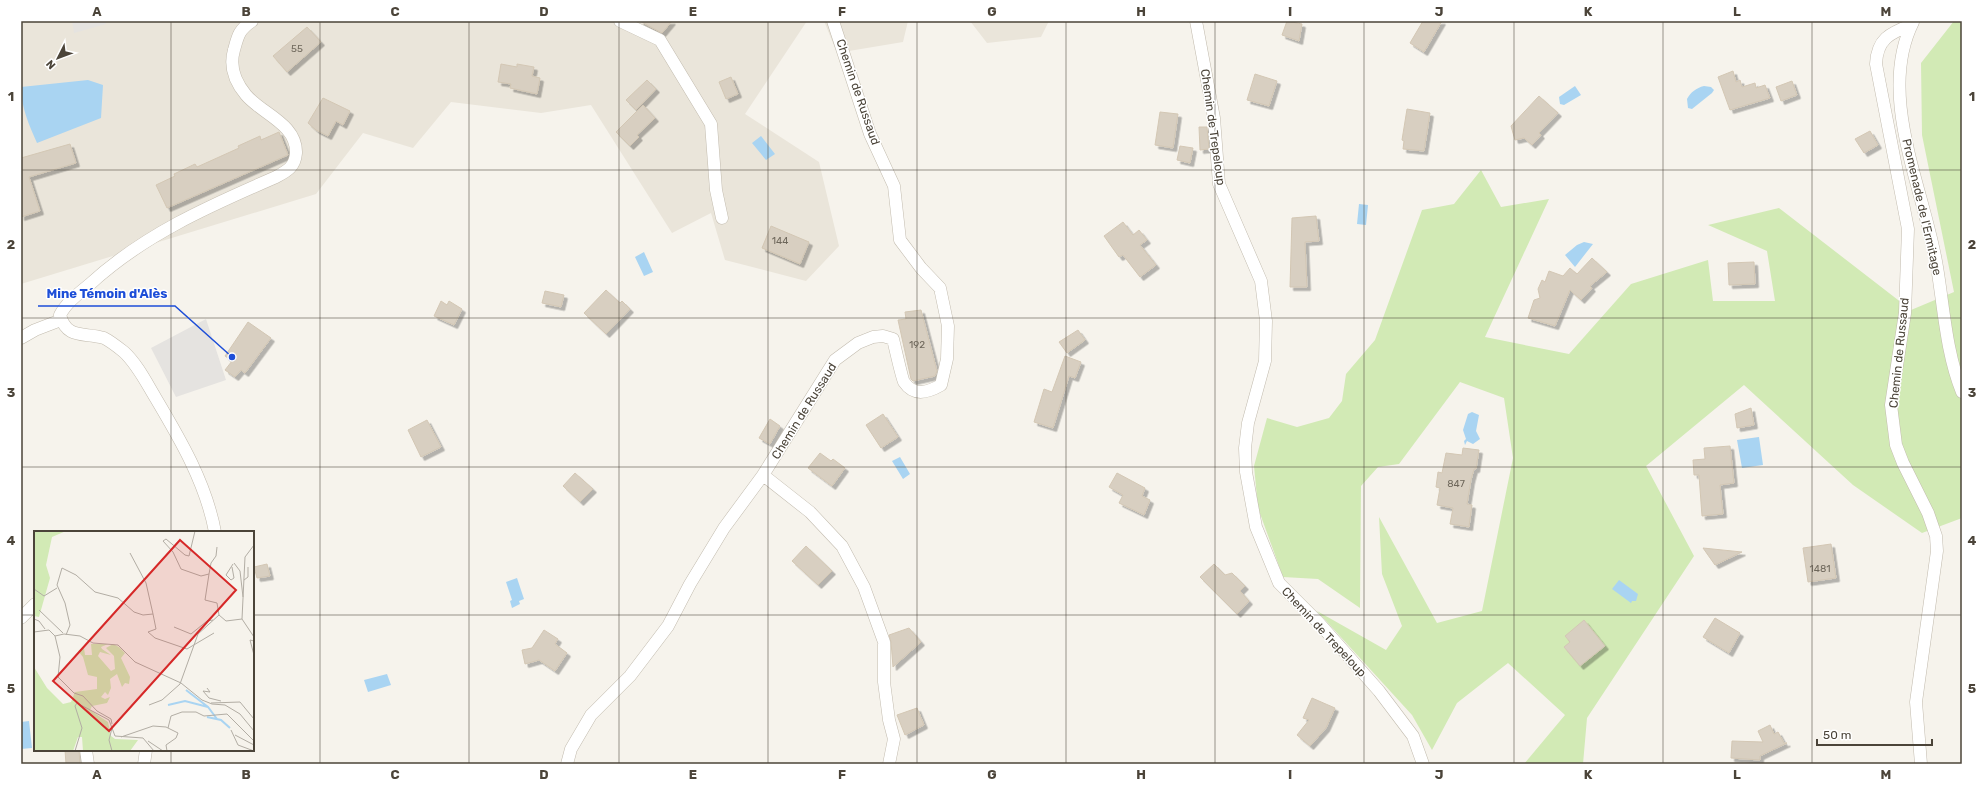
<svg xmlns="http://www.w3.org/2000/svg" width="1983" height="785" font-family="Rubik,sans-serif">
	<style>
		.residential { fill: #eae5da }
		.green { fill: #d2eab5 }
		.parking { fill: #e5e3e0 }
		.water { fill: #a9d4f2 }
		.building { fill: #d8cfc1; stroke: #d3c7b4; filter: url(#shadow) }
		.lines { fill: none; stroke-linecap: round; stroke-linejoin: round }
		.street-casing { stroke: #c2bbae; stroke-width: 13 }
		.street { stroke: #fff; stroke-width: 12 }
		.grid { fill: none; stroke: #4b4439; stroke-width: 1; stroke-opacity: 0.55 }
		.labels { text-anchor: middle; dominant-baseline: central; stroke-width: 3; stroke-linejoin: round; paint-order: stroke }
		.number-label { font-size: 10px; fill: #6e675b }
		.street-label { font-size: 12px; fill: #4b4439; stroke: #fff }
		.inset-river { fill: none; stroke: #a9d4f2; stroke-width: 2 }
		.inset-road { fill: none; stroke: #b2ada4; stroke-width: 1 }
		.view { fill: #d62828; fill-opacity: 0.15; stroke: #d62828; stroke-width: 2 }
		.inset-edge { fill: none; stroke: #4b4439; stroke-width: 2 }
		.leader { fill: none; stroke: #1d4ed8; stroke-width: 1.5 }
		.callout-dot { fill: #1d4ed8; stroke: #fff; stroke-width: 1.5 }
		.callout-label { font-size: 13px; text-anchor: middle; font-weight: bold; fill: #1d4ed8; stroke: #fff; stroke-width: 3; stroke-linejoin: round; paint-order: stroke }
		.neatline { fill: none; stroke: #4b4439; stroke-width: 1.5 }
		.grid-label { font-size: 13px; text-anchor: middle; font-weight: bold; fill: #4b4439 }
	</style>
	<defs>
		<filter id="shadow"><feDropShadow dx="3.5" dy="3.5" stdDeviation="0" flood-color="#0004"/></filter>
	</defs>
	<rect width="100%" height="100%" fill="#f6f3ec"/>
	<path class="residential" d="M21,21H807L745,114L819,162L839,246L806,281L725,260L711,213L672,233L591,105L541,113L451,102L413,148L363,133L316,194L21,284Z
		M824,21H908L903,42L837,53Z
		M970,21H1049L1041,37L987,43Z"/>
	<path class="green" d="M1954,21H1962V518L1922,533L1853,485L1744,385L1646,466L1694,556L1587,718L1583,764H1524L1565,715L1508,663L1457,703L1432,750L1412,715L1317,611L1386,650L1402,626L1382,574L1379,517L1437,623L1482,611L1513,458L1504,398L1460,382L1399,464L1378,467L1361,486L1360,608L1318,579L1283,577L1258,508L1254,466L1267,418L1297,427L1329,418L1342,401L1346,374L1375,340L1422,210L1454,204L1481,170L1501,207L1549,199L1485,337L1569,354L1631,284L1708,260L1713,301H1775L1767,251L1708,225L1779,208L1911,310L1954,292L1922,135L1921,63Z"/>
	<path class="parking" d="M72,21H105L106,24L74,33Z
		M206,319L226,380L176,397L151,348Z"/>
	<path class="water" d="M88,80L103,85L101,118L37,143C29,125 21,107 21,87Z
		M1575,86L1581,95L1564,105L1560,104L1559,97Z
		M1704,86L1711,87L1714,90L1712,93L1692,109L1688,108L1687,99C1691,92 1696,88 1704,86Z
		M761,136L775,154L766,160L752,143Z
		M1359,204L1368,205L1366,225L1357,224Z
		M1584,242L1593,244L1575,267L1565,255L1577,245Z
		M644,252L653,272L644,276L635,257Z
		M1472,412L1479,415L1476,431L1480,439L1473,444L1467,441L1465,445L1464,441L1466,439L1463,430L1468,414Z
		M1759,437L1763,465L1742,468L1737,440Z
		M900,457L910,474L903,479L892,461Z
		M517,578L524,599L519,601L520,604L512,608L510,601L512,600L506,582Z
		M1619,580L1638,594L1636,601H1632L1631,603L1612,589Z
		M387,674L391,685L368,692L364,680Z
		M29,721L32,748L21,749V722Z"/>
	<path class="building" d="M640,21H672L662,33Z
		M1287,21L1302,24L1299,41L1282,35Z
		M1423,21H1442L1424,52L1410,43Z
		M307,27L321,42L287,72L273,56Z
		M501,64L517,67V64L534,67L532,76L540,78L537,94L510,88L511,84L498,82Z
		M1733,71L1736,82L1740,80L1742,87L1755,83L1756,88L1765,85L1770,98L1730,110L1718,77Z
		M1255,74L1277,81L1269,106L1247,100Z
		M731,77L738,94L726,99L719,82Z
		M647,80L656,89L636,110L626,100Z
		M1792,81L1797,95L1781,101L1776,87Z
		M1539,96L1558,113L1539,133L1541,135L1532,145L1524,138L1515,140L1511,126Z
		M323,98L350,111L343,125L336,121L328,136L316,130L308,123Z
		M643,105L655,118L637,135L639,137L630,146L616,132Z
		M1407,109L1430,113L1424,151L1403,149L1404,141L1402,140Z
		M1160,112L1178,114L1173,148L1155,145Z
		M1199,127H1207L1209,149L1200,150Z
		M1870,131L1878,145L1864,153L1855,139Z
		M279,132L288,155L167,208L156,185L175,176L174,174L195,164L197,167L239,148L238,146L260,136L261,140Z
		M70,144L76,163L29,177L40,211L21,217V158Z
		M1180,146L1193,148L1190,163L1177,160Z
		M1316,216L1319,241L1305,242L1307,287H1290L1292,218Z
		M1123,222L1133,235L1139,230L1147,240L1140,245L1156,265L1140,277L1123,255L1119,257L1104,236Z
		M771,226L809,242L800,264L762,248Z
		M1592,258L1607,272L1590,286L1592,288L1581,300L1570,290L1555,326L1528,318L1534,300L1540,298L1538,289L1542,280L1545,282L1549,271L1563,276L1570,268L1577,274Z
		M1754,262L1755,284L1729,285L1728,263Z
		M606,290L620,303L622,301L630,309L606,334L584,313Z
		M545,291L564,295L561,307L542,303Z
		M441,301L447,305L449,301L462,309L454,325L434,316Z
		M921,310L937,371L935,376L913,381L911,379L898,320L906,319L905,312Z
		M248,322L271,338L245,373L241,370L235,377L225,370L232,361L225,356Z
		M1078,330L1085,340L1067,353L1059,342Z
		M1065,356L1081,362L1075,378L1069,376L1053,428L1034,422L1044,389L1052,392Z
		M1751,408L1754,425L1737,428L1735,414Z
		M883,414L898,437L881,448L866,425Z
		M770,419L780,426L770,444L759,438Z
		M427,420L441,447L421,457L408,430Z
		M1730,446L1734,483L1720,485L1723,514L1702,516L1699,475H1694L1693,460L1705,459L1704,448Z
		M1463,448L1479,450L1476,469H1474L1471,480L1467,504L1472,505L1469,527L1450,524L1453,508L1437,505L1440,488L1436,487L1438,472L1442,473L1446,453L1462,455Z
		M820,453L831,461L833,459L845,468L832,486L808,468Z
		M575,473L593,489L580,502L563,486Z
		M1117,473L1145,488L1142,496L1150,500L1144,515L1119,503L1123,495L1109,487Z
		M1831,544L1836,578L1808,582L1803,548Z
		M806,546L832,571L818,585L792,561Z
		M1703,548L1742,552L1715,565Z
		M267,564L270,576L257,578L254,567Z
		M1214,564L1225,575L1232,573L1245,586L1240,591L1249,601L1237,614L1200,577Z
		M1715,618L1740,633L1729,653L1703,637Z
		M1584,620L1605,646L1580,666L1564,647L1570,642L1565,636Z
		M909,628L921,642L893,667L891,642L889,635Z
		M544,630L558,639L555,644L567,653L555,671L539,660L525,664L522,650L532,648Z
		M1312,698L1335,708L1326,728L1310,746L1297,735L1309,720L1303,718Z
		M917,708L924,725L905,735L897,715Z
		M1770,725L1774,734L1778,732L1784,743H1787L1760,756V760L1731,758L1732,741L1763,742L1758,731Z
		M65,750H79L80,764H66Z"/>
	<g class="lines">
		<g class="street-casing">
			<path id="street" d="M620,21L660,40L711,124L716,190L722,218
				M833,21L870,134L894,186L900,240L921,268L940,288L948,326L947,359L941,385C929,392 914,397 904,382C902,379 895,347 893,339L883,336L873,337L858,343L835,360L763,475L810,512L842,546L864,587L884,642V682L889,720L894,739L889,764
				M1196,21L1214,118L1219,184L1261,281L1266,321L1265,361L1248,423L1245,448L1246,472L1256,527L1279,583L1318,622L1379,691L1413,736L1423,764
				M1913,22C1876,96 1925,191 1937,267C1944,309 1946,352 1962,392
				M1911,25C1890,33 1877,39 1876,64L1908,229L1905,313L1891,405L1896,445L1903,463L1928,513L1936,536L1937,551L1916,702L1921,764
				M21,338L35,330L61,320
				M215,532C206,483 180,439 155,397C146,382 137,364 124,352C119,348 110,341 104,338C84,332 67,340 60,315C66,303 78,294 89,285C143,235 209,206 276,177C287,171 295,167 296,153C297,124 262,114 246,95C236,83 229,67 234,50C238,35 239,30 252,21
				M21,618L35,604
				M86,750L88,764
				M144,764L146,750
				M567,764L571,749L591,715L630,676L668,626L690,584L724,528L763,475"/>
		</g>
		<use href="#street" class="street"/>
	</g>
	<path class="grid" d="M171,21V532M320,21V764M469,21V764M619,21V764M768,21V764M917,21V764M1066,21V764M1215,21V764M1364,21V764M1514,21V764M1663,21V764M1812,21V764M21,170H1962M21,318H1962M21,467H1962M21,615H35M253,615H1962M171,750V764"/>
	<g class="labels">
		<g class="number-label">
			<text x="297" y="49">55</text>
			<text x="780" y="241">144</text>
			<text x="917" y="345">192</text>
			<text x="1456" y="484">847</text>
			<text x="1820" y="569">1481</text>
		</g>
		<g class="street-label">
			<text transform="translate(858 92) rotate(71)">Chemin de Russaud</text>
			<text transform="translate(1213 127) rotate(82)">Chemin de Trepeloup</text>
			<text transform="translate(1922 207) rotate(77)">Promenade de l'Ermitage</text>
			<text transform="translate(1899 353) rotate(-84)">Chemin de Russaud</text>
			<text transform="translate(804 411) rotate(-58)">Chemin de Russaud</text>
			<text transform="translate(1324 632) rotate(47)">Chemin de Trepeloup</text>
		</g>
	</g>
	<g transform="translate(34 531)">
		<rect width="220" height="220" fill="#f6f3ec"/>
		<path d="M0,0H32L18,6L12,34L16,47L5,86L0,85ZM57,113H74L67,116L68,118L77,124L66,121L64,125L77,140L81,138L80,125L72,117L79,113L85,116L91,122L87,127L96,146L95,153L91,152L88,156L83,143L76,148L77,157L74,164L71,161L67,166L71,168L76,166L73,172L58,175L56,179L74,191L77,205L81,208L104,209L96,220H49L48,206H44L39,220H0V136L13,157L29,173L37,171L41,161L63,158V146L54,144L49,126L44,120L50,117L51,124H58Z" fill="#d2eab5"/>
		<path class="inset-river" d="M152,159L174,176L183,188M134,174L151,170L174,176M173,186L187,189L196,197"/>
		<path class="inset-road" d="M161,0L155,25L151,24L132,8L129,10L139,21L147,38L167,45L175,43L171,69L183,72L185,84M220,14L211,26L208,88L220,106M96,22L112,52L119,83M200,32L206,40L209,66M198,36L200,47L197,49L192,44L199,33M175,43L177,32L182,25L183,16M210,49L214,46V36M0,58L10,65L23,57M5,79L29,102M185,84L192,90L208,88M0,88L5,90L11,98M140,96L157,103L173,90L179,89M0,101L15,99L21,105L30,103L46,105L59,112L84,114L101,131L147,152L168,169L178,173L191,174L206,183L220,200M32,104L36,94L31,72L23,54L28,37L42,44L61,61L84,67L100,81L109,84L119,83L122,98L114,101L121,107L153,118L180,102M21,105L26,126L24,146L40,162L49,165L63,180L77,188L78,193M220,110L216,109L220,124M173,157L176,161L169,160L175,167L187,170M177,172L206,171L220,188M115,174L128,169L146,153L164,103L185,84M134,197L137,185L148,181H162L170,185L193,183L220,210M197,199L204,214L220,220M201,204L220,214M87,206L119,195L132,196L144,202L142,207L132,214L133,220M114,210L129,220M41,220L48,197L41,175L43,172L75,189L81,205L109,207L120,220M78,220L75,209L78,197"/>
		<path class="view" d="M146,9L202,59L75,200L19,150Z"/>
		<rect width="220" height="220" class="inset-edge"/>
	</g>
	<path class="leader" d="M232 357L175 306H38"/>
	<circle class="callout-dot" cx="232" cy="357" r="4"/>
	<g class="callout-label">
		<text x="107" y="298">Mine Témoin d'Alès</text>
	</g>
	<rect width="1983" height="785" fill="none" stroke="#ffffff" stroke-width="44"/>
	<g transform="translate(58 58) rotate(228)" stroke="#ffffff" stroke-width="3" paint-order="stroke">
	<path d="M0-3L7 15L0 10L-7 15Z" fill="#4b4439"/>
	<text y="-6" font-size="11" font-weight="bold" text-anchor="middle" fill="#4b4439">N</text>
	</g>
	<path d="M1817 739v6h115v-6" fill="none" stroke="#4b4439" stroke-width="2"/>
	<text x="1823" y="739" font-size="12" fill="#4b4439" stroke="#ffffff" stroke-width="3" paint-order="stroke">50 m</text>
	<rect x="22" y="22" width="1939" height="741" class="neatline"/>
	<g class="grid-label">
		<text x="97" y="16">A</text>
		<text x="246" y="16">B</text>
		<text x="395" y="16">C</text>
		<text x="544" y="16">D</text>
		<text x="693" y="16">E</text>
		<text x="842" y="16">F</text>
		<text x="992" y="16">G</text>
		<text x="1141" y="16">H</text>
		<text x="1290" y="16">I</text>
		<text x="1439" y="16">J</text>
		<text x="1588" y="16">K</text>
		<text x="1737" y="16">L</text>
		<text x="1886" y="16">M</text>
		<text x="11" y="101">1</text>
		<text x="1972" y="101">1</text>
		<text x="11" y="249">2</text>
		<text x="1972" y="249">2</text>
		<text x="11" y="397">3</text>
		<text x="1972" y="397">3</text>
		<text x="11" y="545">4</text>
		<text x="1972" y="545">4</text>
		<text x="11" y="693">5</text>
		<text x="1972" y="693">5</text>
		<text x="97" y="779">A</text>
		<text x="246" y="779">B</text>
		<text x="395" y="779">C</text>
		<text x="544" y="779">D</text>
		<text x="693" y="779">E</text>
		<text x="842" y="779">F</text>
		<text x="992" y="779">G</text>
		<text x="1141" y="779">H</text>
		<text x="1290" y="779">I</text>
		<text x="1439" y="779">J</text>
		<text x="1588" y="779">K</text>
		<text x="1737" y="779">L</text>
		<text x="1886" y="779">M</text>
	</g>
</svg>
